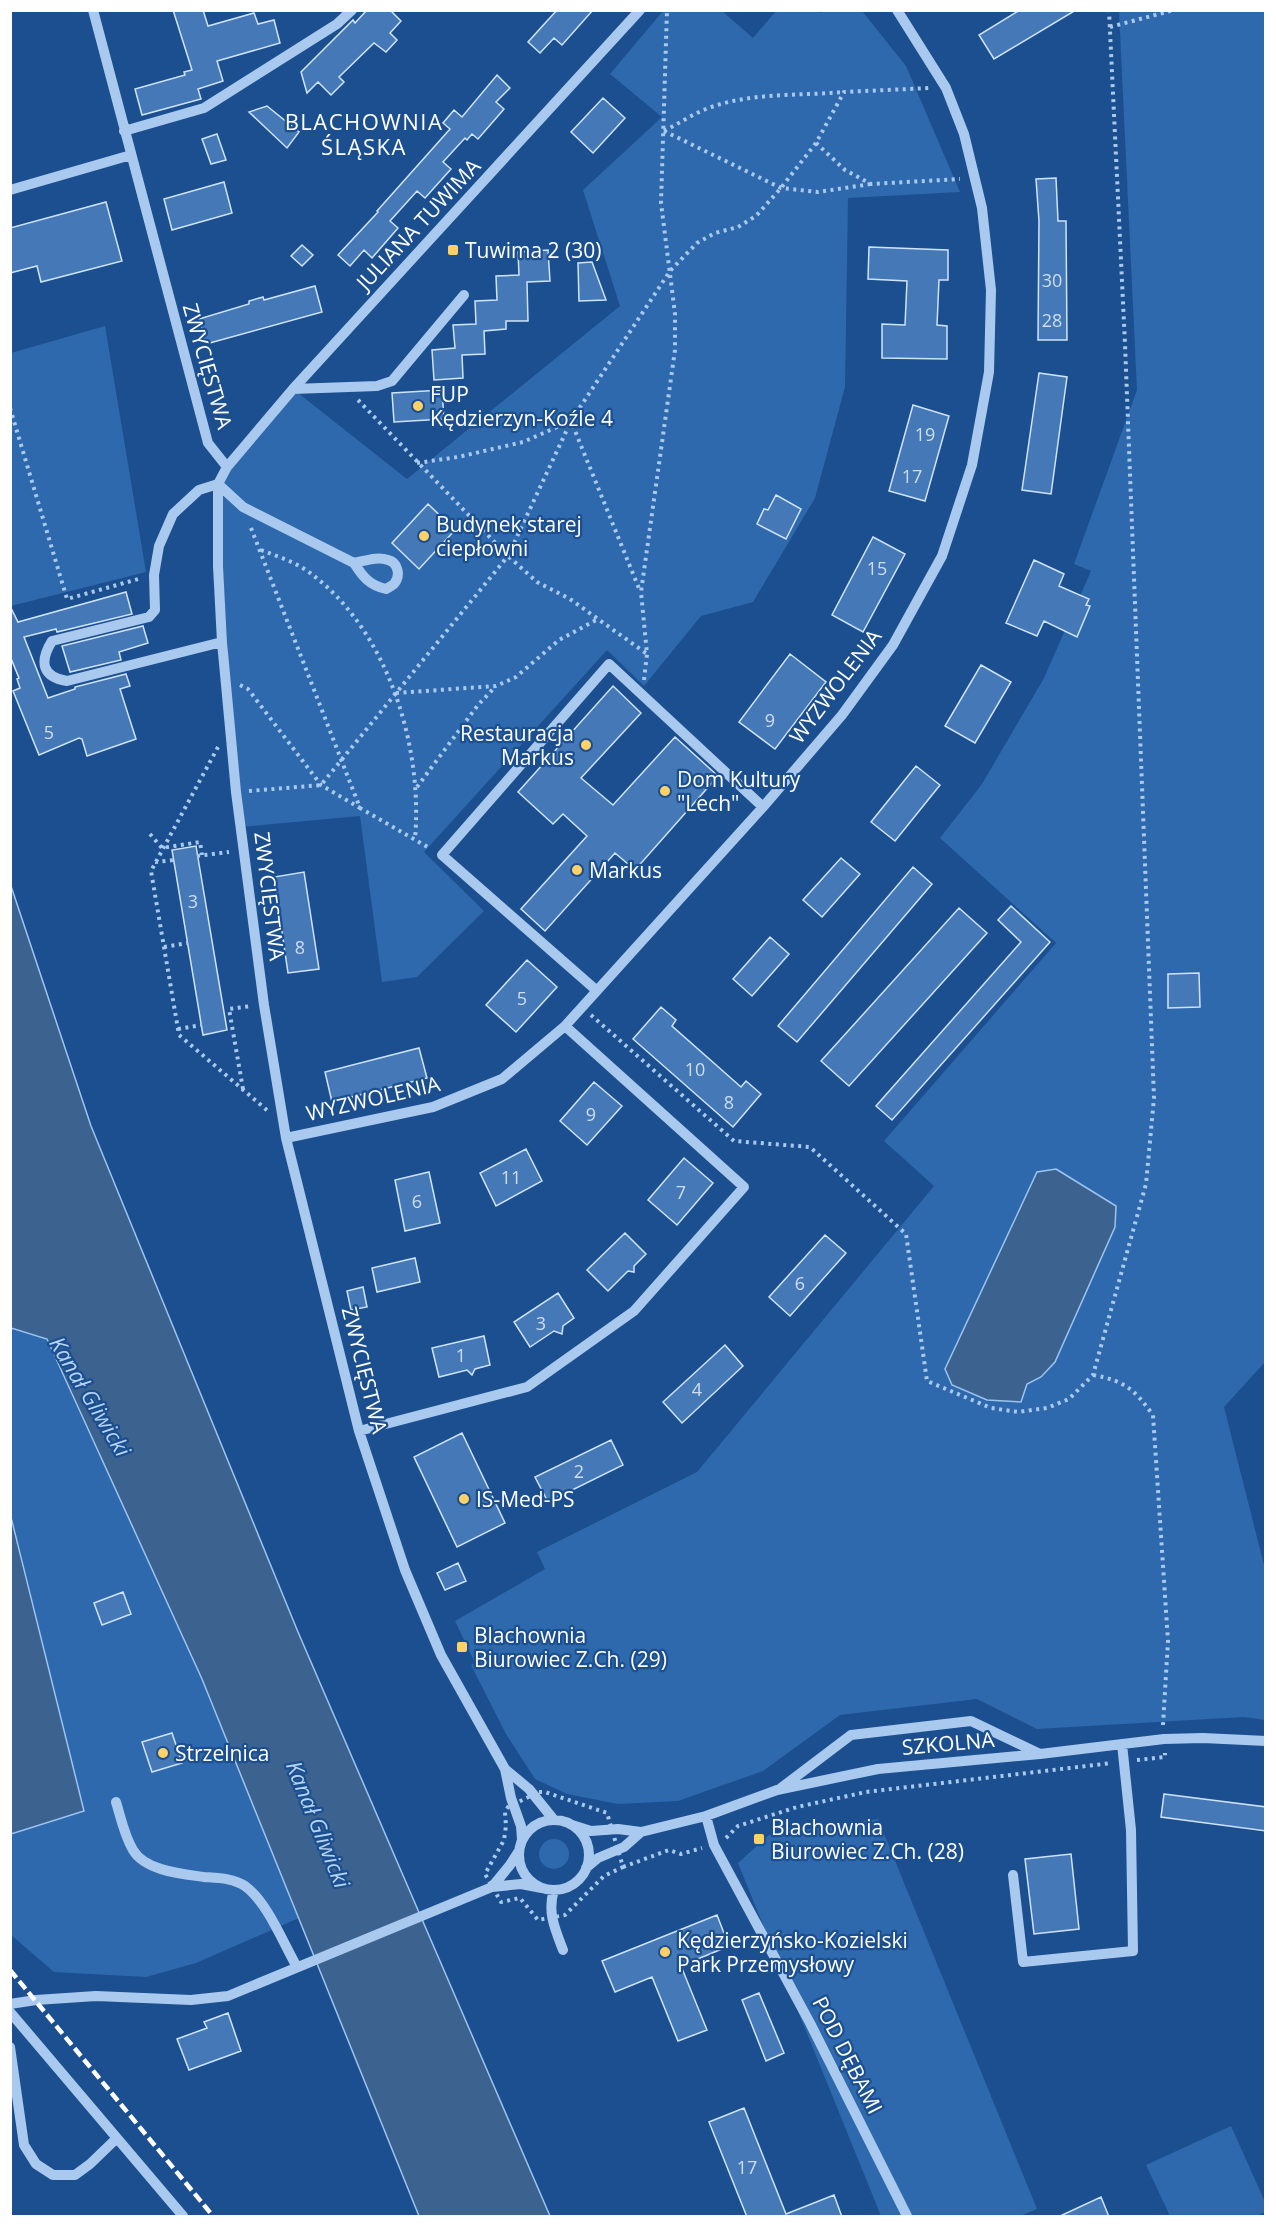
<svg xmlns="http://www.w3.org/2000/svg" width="1276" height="2227" font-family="'Open Sans',sans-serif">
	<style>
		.green { fill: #2e69ad }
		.water { fill: #3c6290; stroke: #9cc4f0; stroke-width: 1.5 }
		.building { fill: #4478b7; stroke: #cfe3fa; stroke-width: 1.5 }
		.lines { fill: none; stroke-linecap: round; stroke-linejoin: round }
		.path { stroke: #a9c9ee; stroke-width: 4; stroke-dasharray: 3 4.5; stroke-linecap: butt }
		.minor { stroke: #a9c9ee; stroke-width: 10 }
		.rail { stroke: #fff; stroke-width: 4.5; stroke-dasharray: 10 4.5; stroke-linecap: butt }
		.poi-dot { fill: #ffd166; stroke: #1b4f8f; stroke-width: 2 }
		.labels { text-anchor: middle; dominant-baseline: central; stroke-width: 4.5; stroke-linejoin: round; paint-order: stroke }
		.number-label { font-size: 18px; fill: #d0dded }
		.street-label { font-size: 21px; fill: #fff; stroke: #1b4f8f }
		.poi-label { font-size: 21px; fill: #fff; stroke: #1b4f8f; text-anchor: start }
		.neighbourhood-label { font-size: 22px; letter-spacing: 1.5px; fill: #fff; stroke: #1b4f8f }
		.water-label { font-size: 22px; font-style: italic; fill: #b5d3f5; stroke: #1b4f8f }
	</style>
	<rect width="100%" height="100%" fill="#1b4f8f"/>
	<path class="green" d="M663,11H722L753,38L776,11H818L821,13L823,11H862L906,66L960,192L848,198L845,387L815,498L753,602L701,616L644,686L607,650L424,852L484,911L417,977L382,982L360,816L241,827L236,792L218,484L293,389L407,479L620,306L583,190L662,117L610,74Z
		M1119,11H1265L1266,1361L1224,1407L1265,1569V1720L1244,1717L1037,1729L977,1699L840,1715L763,1771L678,1801L618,1804L567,1794L535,1779L506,1734L471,1665L475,1663L455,1621L545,1569L537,1552L697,1472L934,1186L884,1141L1056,943L940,838L982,784L1044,678L1091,571L1074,564L1137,390Z
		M105,326L146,572L11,606V353Z
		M11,1328L46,1339L202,1679L299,1918L196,1963L146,1977L54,1972L11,1935V1834L84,1811L11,1513Z
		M878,1819L1037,2209L1020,2216H881L738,1863L769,1835Z
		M539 1854a15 15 0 1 1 30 0a15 15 0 1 1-30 0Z
		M1231,2126L1265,2202V2212L1256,2216H1170L1146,2165Z"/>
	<path class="water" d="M10,883L91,1126L298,1632L550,2216H419L202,1679L47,1339L11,1328Z
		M1056,1169L1116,1206L1115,1227L1055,1362L1041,1377L1027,1384L1021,1402L987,1400L952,1385L945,1369L1037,1172Z
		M10,1513L84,1811L11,1834H10Z"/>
	<path class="building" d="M173,10H203L208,26L254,13L258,24L274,20L280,43L217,61L223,81L198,89L201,99L142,115L135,89L185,75L184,72L192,70Z
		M367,10H390L401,21L390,33L397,40L386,52L374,43L339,77L344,82L331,95L318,82L307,93L301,72L353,20L355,23Z
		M557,10H593L562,45L554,38L540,53L528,42Z
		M1020,10H1076L994,59L979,35Z
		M497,75L510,88L496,102L504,109L478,139L472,134L467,140L465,138L443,162L451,169L425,198L417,191L390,221L398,228L372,258L364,250L350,266L338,255L378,212L377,211L450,129L443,123L454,110L462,117Z
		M603,98L625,118L593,153L571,132Z
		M267,106L299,132L287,148L249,112Z
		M217,134L226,160L211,164L202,139Z
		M1056,178L1058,221H1066L1067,340H1038L1039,221L1036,179Z
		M224,182L232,213L172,230L164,199Z
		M106,202L122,261L41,282L37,266L10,273V228Z
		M302,245L313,255L302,266L291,256Z
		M869,247L948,250V280H939L937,325L947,326V359L882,358V324L905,325L907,281L868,279Z
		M548,250L550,281L527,282L528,321H506V329L484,331L485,354L462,355L463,378L434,380L432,350L455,348L453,325L476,324L475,301L497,300L496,276L519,275L518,252Z
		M592,262L606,300L579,301L578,263Z
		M315,286L322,312L206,344L199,319L249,304V301L263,297L264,300Z
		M1039,373L1067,377L1051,494L1022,490Z
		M442,390L444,419L394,422L392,393Z
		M913,405L949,416L925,501L889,491Z
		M776,495L801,509L786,539L757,524L764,509L768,510Z
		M428,504L455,530L419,569L392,543Z
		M873,537L905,554L863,632L832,615Z
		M1034,560L1064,574L1059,586L1089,599L1086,605L1090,606L1077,637L1044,621L1037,636L1006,623Z
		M126,592L132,614L57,632L56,629L24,637L48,698L75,689V687L126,674L130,686L120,689L136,739L87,756L82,739L79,738L39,755L13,691L20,688L17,679L19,678L10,656V606L18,622Z
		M143,626L148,643L119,652L121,660L70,672L62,646Z
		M790,654L826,682L775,749L739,722Z
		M981,665L1011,682L975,743L945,726Z
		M613,686L641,713L581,778L613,805L675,737L718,776L635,870L615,853L545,931L521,909L587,836L563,814L553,824L518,792Z
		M916,766L940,785L895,841L871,822Z
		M196,846L227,1030L203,1035L172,850Z
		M841,858L860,874L822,917L803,900Z
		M913,867L932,884L797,1042L778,1026Z
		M304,872L319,969L288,973L274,877Z
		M1011,906L1050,942L892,1120L876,1106L1021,942L998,920Z
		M959,908L987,933L849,1086L821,1061Z
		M770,937L789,954L752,996L733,979Z
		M527,960L557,987L516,1032L486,1005Z
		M1199,973L1200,1007L1168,1008V974Z
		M661,1007L676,1020L672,1026L741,1087L746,1081L761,1094L733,1127L633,1039Z
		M419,1048L427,1078L332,1102L325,1072Z
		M594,1082L622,1106L587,1145L560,1121Z
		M526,1149L542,1181L496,1206L480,1173Z
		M684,1158L713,1183L677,1225L648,1200Z
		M429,1172L440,1223L405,1231L395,1180Z
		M625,1233L646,1254L634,1266V1272L628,1271L608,1291L587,1270Z
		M825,1235L846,1253L790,1316L769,1297Z
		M415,1258L420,1282L377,1292L372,1268Z
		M363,1287L367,1307L351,1310L347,1291Z
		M558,1293L574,1318L563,1326L562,1334L554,1331L530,1347L514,1322Z
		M484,1336L490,1365L475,1369L472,1375L467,1370L439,1377L432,1348Z
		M725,1345L743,1366L682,1423L663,1402Z
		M462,1433L505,1523L457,1547L414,1457Z
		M611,1440L623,1465L548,1502L535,1477Z
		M458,1563L466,1581L445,1590L437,1573Z
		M123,1592L131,1614L102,1625L94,1603Z
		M172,1733L182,1763L152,1772L142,1742Z
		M1164,1794L1266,1807V1831L1161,1817Z
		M1071,1854L1079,1929L1034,1934L1025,1859Z
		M717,1915L729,1946L681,1966L707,2030L678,2041L652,1977L615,1992L602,1961Z
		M759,1993L784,2053L766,2061L742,2000Z
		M228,2013L241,2051L189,2070L177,2039L207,2028L204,2022Z
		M744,2108L786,2214L834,2195L842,2217H747L709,2122Z
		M1101,2197L1109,2217H1058Z"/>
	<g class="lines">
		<path class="path" d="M1110,27L1174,10
			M664,131L781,188L818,192L871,184
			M664,131C678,124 691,115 706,109C749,92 799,96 844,92
			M816,143L845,170L871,184L960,179
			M358,400L508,556L537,582L570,599L647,654
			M10,408L67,599L142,578
			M417,463L458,457L523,442L571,421L640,591
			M251,528L360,808L431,849
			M261,550C279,557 299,563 314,576C389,634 423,748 415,839
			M644,680L647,654L641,592L675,350V314L661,203L667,10
			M240,685L248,689L321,785L360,808
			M396,693L496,686L516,677L559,640L598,619
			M218,747L151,871L179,1035L268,1111
			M417,787L478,705L495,687
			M249,791L321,785L508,556L571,421L670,271L697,243L715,233L738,227L756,216L781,188L816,143L844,92L930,88
			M150,834L162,848L200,842L202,855
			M197,856L229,852
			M155,862L174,860
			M164,947L188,943
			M591,1015L734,1141L810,1147L906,1234L927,1381L991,1408L1018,1412L1047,1408L1069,1399L1093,1375L1146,1184L1154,1098L1125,344L1109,10
			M178,1029L202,1025
			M243,1089L229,1009L251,1006
			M1093,1375C1125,1381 1134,1389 1153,1415L1168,1641L1163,1725
			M1137,1760L1165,1757V1753
			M539,1792H545L607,1813L623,1867L604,1876L565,1915L538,1920L520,1898L501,1902L485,1874L504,1840L506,1826L505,1812L508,1807Z
			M726,1838L738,1826L797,1807L866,1792L1112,1763
			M623,1867L669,1850L681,1854L702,1848"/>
		<path class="minor" d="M93,10L208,443L227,467
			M124,131L204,108L337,24L352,10
			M10,190L131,155
			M293,389L377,386L392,381L464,295
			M218,484L199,490L173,514L159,546L154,575L155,610L149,617L52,641C39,662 42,677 67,681L222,642
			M218,484L243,507L354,563C363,577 369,585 386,589C389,587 392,586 394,584C401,576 398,562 388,560C377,556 365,561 354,563
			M596,990L442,855L609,664L763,807
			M286,1138L433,1107L502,1079L565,1026L763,807L842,715L893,645L942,556L972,465L989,372L991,290L982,208L964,134L946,88L897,10
			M359,1431L527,1387L634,1311L744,1187L565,1026
			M505,1769L529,1789L554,1820
			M781,1788L851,1735L971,1721L1040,1754
			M116,1802C121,1818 124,1835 133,1850C145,1871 183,1874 204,1877C218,1878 233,1878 245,1886C268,1903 283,1943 297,1967
			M706,1816L714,1845L810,2023L907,2216
			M519 1855a35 35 0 1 1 70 0a35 35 0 1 1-70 0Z
			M572,1825L591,1831L618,1829L641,1832L706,1816L777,1790L878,1769L1040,1754L1164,1739L1203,1738L1266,1741
			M522,1839L521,1826L511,1798L505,1769L441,1655L405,1570L359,1431L286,1138L264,1005L236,792L222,642L218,566V484L227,467L293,389L640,10
			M586,1868L598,1858L624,1847L641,1832
			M1013,1875L1023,1962L1133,1951L1131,1830L1122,1744
			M492,1887L510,1865L519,1851
			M554,1890C547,1912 555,1929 563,1950
			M10,2004L36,2000L96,1996L191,2000L228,1996L492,1887L521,1884L542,1888
			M10,2012L183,2216
			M10,2047L24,2145L36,2164L53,2175H75L90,2164L117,2138"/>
		<path class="rail" d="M10,1970L213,2216"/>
	</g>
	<g class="poi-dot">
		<rect x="447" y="244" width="12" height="12" rx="3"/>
		<circle cx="418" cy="406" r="6"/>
		<circle cx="424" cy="536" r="6"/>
		<circle cx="586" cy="745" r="6"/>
		<circle cx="665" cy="791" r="6"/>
		<circle cx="577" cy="870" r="6"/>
		<circle cx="464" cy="1499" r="6"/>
		<rect x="456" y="1641" width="12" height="12" rx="3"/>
		<circle cx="163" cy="1753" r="6"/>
		<rect x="753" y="1833" width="12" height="12" rx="3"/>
		<circle cx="665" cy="1952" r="6"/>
	</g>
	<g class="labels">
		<g class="number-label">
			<text x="1052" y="280">30</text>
			<text x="1052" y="320">28</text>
			<text x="925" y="434">19</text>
			<text x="912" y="476">17</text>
			<text x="877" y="568">15</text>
			<text x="770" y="720">9</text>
			<text x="49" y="732">5</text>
			<text x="193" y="901">3</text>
			<text x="300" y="947">8</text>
			<text x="522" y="998">5</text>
			<text x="695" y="1069">10</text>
			<text x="729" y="1102">8</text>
			<text x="591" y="1114">9</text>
			<text x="511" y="1177">11</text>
			<text x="681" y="1192">7</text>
			<text x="417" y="1201">6</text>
			<text x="800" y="1283">6</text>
			<text x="541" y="1323">3</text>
			<text x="461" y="1355">1</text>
			<text x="697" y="1389">4</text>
			<text x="579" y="1471">2</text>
			<text x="747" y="2167">17</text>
		</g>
		<g class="street-label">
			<text transform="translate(418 224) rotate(-47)">JULIANA TUWIMA</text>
			<text transform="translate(208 366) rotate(74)">ZWYCIĘSTWA</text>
			<text transform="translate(835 686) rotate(-53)">WYZWOLENIA</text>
			<text transform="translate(270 896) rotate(83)">ZWYCIĘSTWA</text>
			<text transform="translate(373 1098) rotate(-13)">WYZWOLENIA</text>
			<text transform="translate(365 1370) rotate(76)">ZWYCIĘSTWA</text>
			<text transform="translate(948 1743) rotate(-5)">SZKOLNA</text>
			<text transform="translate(848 2055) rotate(63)">POD DĘBAMI</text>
		</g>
		<g class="poi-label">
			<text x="465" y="250">Tuwima 2 (30)</text>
			<text x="430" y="394">FUP<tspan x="430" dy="24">Kędzierzyn-Koźle 4</tspan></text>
			<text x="436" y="524">Budynek starej<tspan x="436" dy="24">ciepłowni</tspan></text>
			<text x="574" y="733" text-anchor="end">Restauracja<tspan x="574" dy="24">Markus</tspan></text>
			<text x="677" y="779">Dom Kultury<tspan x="677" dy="24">"Lech"</tspan></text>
			<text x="589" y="870">Markus</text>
			<text x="476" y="1499">IS-Med-PS</text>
			<text x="474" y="1635">Blachownia<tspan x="474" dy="24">Biurowiec Z.Ch. (29)</tspan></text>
			<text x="175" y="1753">Strzelnica</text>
			<text x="771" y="1827">Blachownia<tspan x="771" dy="24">Biurowiec Z.Ch. (28)</tspan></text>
			<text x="677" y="1940">Kędzierzyńsko-Kozielski<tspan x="677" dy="24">Park Przemysłowy</tspan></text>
		</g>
		<g class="neighbourhood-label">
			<text x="364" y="121">BLACHOWNIA<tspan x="364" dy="25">ŚLĄSKA</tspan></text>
		</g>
		<g class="water-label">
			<text transform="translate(91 1396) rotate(59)">Kanał Gliwicki</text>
			<text transform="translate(319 1824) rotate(68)">Kanał Gliwicki</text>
		</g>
	</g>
	<rect width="1276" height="2227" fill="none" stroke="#ffffff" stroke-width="24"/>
</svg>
